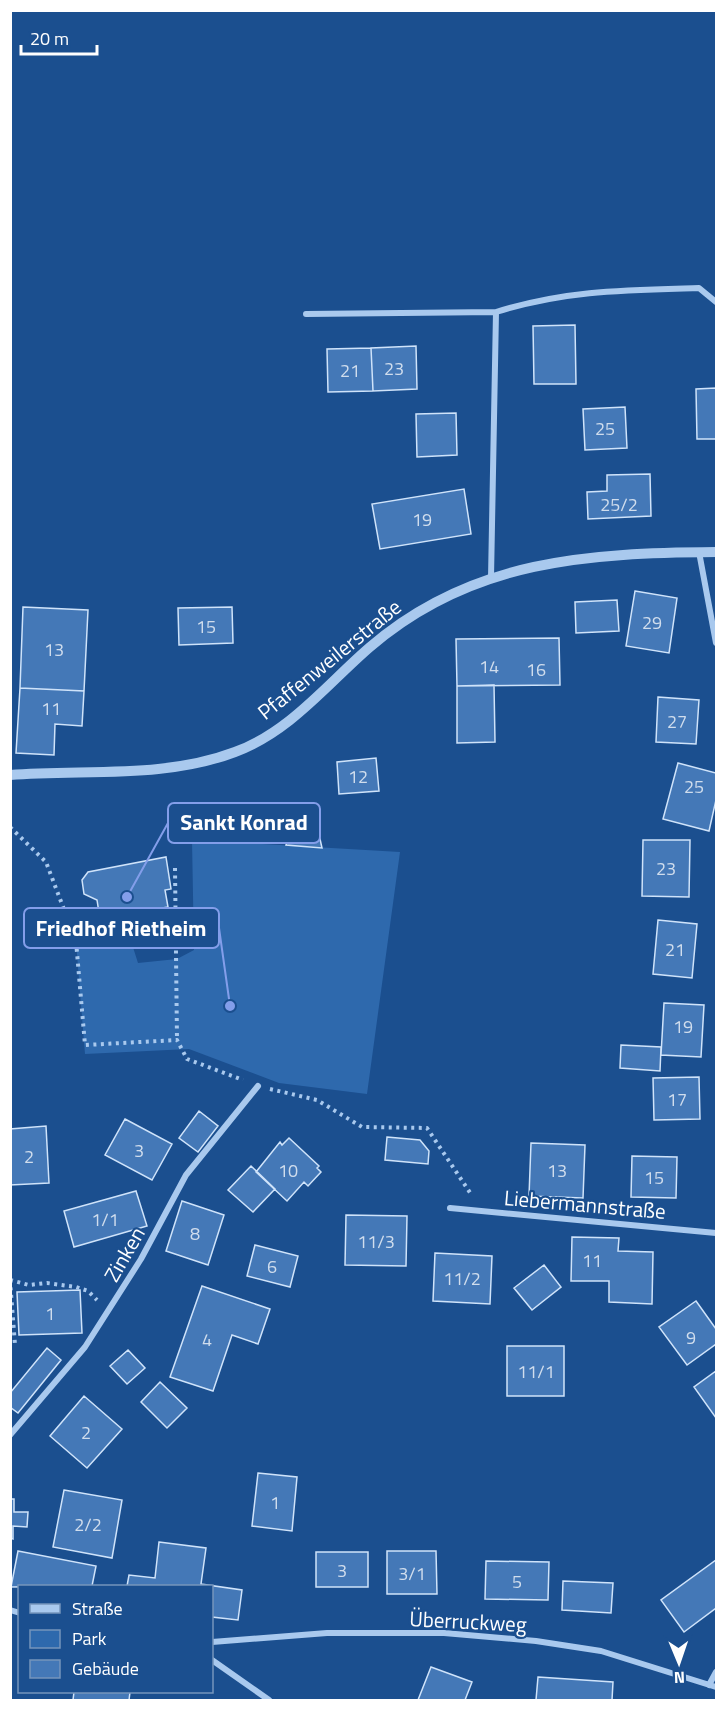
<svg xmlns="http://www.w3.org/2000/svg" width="727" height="1711" font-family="'Titillium Web',sans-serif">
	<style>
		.green { fill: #2e69ad }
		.building { fill: #4478b7; stroke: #cfe3fa; stroke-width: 1.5 }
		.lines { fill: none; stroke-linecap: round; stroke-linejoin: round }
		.path { stroke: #a9c9ee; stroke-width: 4; stroke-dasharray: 3 4.5; stroke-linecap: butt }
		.minor { stroke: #a9c9ee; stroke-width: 6 }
		.tertiary { stroke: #a9c9ee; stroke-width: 10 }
		.labels { text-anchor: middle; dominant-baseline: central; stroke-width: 4.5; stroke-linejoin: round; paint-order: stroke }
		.number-label { font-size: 18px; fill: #d0dded }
		.street-label { font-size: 21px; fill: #fff; stroke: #1b4f8f }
		.leader { fill: none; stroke: #839eea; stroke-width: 2 }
		.callout-dot { fill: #839eea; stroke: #1b4f8f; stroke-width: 2 }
		.callout { fill: #1b4f8f; stroke: #839eea; stroke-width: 2 }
		.callout-label { font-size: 22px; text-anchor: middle; font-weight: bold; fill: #fff }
	</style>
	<rect width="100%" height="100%" fill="#1b4f8f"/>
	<path class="green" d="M192,840L400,852L367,1094L279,1083L189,1049L85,1054L76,942L131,941L138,963L177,959L194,950Z"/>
	<path class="building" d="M575,325L576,384H534L533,326Z
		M416,346L417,389L373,391L371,348Z
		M371,348L373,391L328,392L327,349Z
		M716,388V439H697L696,389Z
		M625,407L627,448L585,450L583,409Z
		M456,413L457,455L417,457L416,414Z
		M650,474L651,516L588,519L587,492L607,491V475Z
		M464,489L471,534L380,549L372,504Z
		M635,591L677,598L669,653L626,646Z
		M617,600L619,631L576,633L575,602Z
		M23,607L88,610L84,691L20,688Z
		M232,607L233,643L179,645L178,608Z
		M559,638L560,685L457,686L456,639Z
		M494,685L495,742L457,743V686Z
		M20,688L84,691L82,726L55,724L54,755L16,753Z
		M658,697L699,700L696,744L656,742Z
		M376,758L379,791L339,794L337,762Z
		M678,763L716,773V800L709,831L663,819Z
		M302,818L316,821L322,848L286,845L294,819Z
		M643,840H690L689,897L642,896Z
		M166,857L171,889L165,890L168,907L121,915L124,928L102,932L97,900L84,894L82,880L88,872Z
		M658,920L697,924L692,978L653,974Z
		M664,1003L704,1005L701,1057L661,1055Z
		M621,1045L661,1047L660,1071L620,1068Z
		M699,1077L700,1119L654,1120L653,1078Z
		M199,1111L218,1126L198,1152L179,1138Z
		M125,1119L172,1144L152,1180L105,1155Z
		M46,1126L49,1183L10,1185V1129Z
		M387,1137L420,1140L429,1151L428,1164L385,1160Z
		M289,1138L319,1166L317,1168L321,1172L308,1186L304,1182L287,1201L256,1172L280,1142L282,1145Z
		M531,1143L585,1145L583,1198L529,1196Z
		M632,1156L677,1157L676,1198L631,1197Z
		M251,1166L275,1189L253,1212L228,1190Z
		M136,1191L147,1226L74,1247L64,1211Z
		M182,1201L224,1215L208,1265L166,1251Z
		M346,1215L407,1216L406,1266L345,1265Z
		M572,1237L619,1238L618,1251L653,1252L652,1304L609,1302V1281H571Z
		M255,1245L298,1256L290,1287L247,1276Z
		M435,1253L492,1256L490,1304L433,1301Z
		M544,1265L561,1287L532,1310L514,1288Z
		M202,1286L270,1309L258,1344L232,1335L213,1391L170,1377Z
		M80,1290L82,1333L19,1335L17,1292Z
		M696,1301L716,1329V1344L687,1365L659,1327Z
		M507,1346H564V1396H507Z
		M47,1348L61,1360L18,1413L10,1407V1393Z
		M128,1350L145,1368L127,1384L110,1366Z
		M716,1371V1418L694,1387Z
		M160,1382L187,1408L167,1428L141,1402Z
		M84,1396L122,1429L87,1468L50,1436Z
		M258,1473L297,1477L292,1531L252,1526Z
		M64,1490L122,1500L112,1558L53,1547Z
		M10,1499H14V1512H28L27,1527L13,1526V1539L10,1538Z
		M159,1542L206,1548L201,1584L242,1590L238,1620L212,1617V1586H127L129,1575L155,1578Z
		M18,1551L96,1566L92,1586L11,1587Z
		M387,1551H436L437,1594H387Z
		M316,1552H368V1587H316Z
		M716,1560V1608L684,1632L661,1600Z
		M486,1561L549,1562L548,1600L485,1599Z
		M563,1581L613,1583L611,1613L562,1610Z
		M431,1667L472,1682L465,1700H418Z
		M538,1677L613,1682L612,1700H536Z
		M74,1692H130L129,1700H73Z"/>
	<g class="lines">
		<path class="path" d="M10,827L46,862L76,941L85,1045L177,1040L187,1059L243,1080
			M175,868L177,1040
			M270,1089L317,1100L362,1127L427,1128L471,1194
			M10,1280L29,1285L47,1283L76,1287L88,1291L97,1300
			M10,1280L15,1345"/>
		<path class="minor" d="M306,314L496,312
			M699,552L716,643
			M491,578L496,312C566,290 626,290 699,288L716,302
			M450,1208L716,1233
			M10,1435L85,1347L141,1259L186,1175L258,1086
			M10,1610L20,1613
			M212,1642L327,1633H444L536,1641L601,1651L716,1687
			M212,1660L269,1700
			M709,1685L716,1672"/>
		<path class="tertiary" d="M10,775C85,769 164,779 235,752C290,732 328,683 370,647C472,559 590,553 716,552"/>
	</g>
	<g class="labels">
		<g class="number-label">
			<text x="394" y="368">23</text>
			<text x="350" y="370">21</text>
			<text x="605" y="428">25</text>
			<text x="619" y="504">25/2</text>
			<text x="422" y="519">19</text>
			<text x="652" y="622">29</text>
			<text x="206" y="626">15</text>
			<text x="54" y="649">13</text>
			<text x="489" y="666">14</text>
			<text x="536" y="669">16</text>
			<text x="51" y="708">11</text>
			<text x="677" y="721">27</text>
			<text x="358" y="776">12</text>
			<text x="694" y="786">25</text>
			<text x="666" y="868">23</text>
			<text x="675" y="949">21</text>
			<text x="683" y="1026">19</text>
			<text x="677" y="1099">17</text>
			<text x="139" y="1150">3</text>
			<text x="29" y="1156">2</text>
			<text x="288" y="1170">10</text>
			<text x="557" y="1170">13</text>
			<text x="654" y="1177">15</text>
			<text x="105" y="1219">1/1</text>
			<text x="195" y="1233">8</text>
			<text x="376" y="1241">11/3</text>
			<text x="592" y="1260">11</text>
			<text x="272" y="1266">6</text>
			<text x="462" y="1278">11/2</text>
			<text x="50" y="1313">1</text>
			<text x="691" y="1337">9</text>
			<text x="207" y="1339">4</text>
			<text x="536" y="1371">11/1</text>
			<text x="86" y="1432">2</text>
			<text x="275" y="1502">1</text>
			<text x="88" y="1524">2/2</text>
			<text x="342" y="1570">3</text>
			<text x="412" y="1573">3/1</text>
			<text x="517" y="1581">5</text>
		</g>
		<g class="street-label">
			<text transform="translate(329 659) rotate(-39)">Pfaffenweilerstraße</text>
			<text transform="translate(585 1204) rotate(5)">Liebermannstraße</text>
			<text transform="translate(124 1254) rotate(-60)">Zinken</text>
			<text transform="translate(468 1621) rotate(3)">Überruckweg</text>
		</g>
	</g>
	<path class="leader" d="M127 897L168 823M230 1006L219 928"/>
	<g class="callout-dot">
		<circle cx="127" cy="897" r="6"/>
		<circle cx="230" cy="1006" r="6"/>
	</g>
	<g class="callout">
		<rect x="168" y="803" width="152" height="40" rx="6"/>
		<rect x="24" y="908" width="195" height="40" rx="6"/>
	</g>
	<g class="callout-label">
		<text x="244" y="830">Sankt Konrad</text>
		<text x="121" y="936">Friedhof Rietheim</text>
	</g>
	<rect width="727" height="1711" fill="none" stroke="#ffffff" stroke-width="24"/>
	<rect x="18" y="1585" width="195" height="108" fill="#1b4f8f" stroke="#7695bc" stroke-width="1.5"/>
	<rect x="30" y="1604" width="30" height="9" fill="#a9c9ee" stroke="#7695bc" stroke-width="1.5"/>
	<text x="72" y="1615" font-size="18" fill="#ffffff">Straße</text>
	<rect x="30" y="1630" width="30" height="18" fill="#2e69ad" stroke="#7695bc" stroke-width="1.5"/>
	<text x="72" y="1645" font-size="18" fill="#ffffff">Park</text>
	<rect x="30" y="1660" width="30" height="18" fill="#4478b7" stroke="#7695bc" stroke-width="1.5"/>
	<text x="72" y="1675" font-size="18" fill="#ffffff">Gebäude</text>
	<g transform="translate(679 1663) rotate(178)" stroke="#1b4f8f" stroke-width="4.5" paint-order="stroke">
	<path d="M0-4.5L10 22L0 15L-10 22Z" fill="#ffffff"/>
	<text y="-9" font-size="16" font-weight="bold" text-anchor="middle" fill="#ffffff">N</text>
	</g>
	<path d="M21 45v9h76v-9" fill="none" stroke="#ffffff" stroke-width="3"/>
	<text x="30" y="45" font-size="18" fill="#ffffff" stroke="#1b4f8f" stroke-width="4.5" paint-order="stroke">20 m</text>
</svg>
